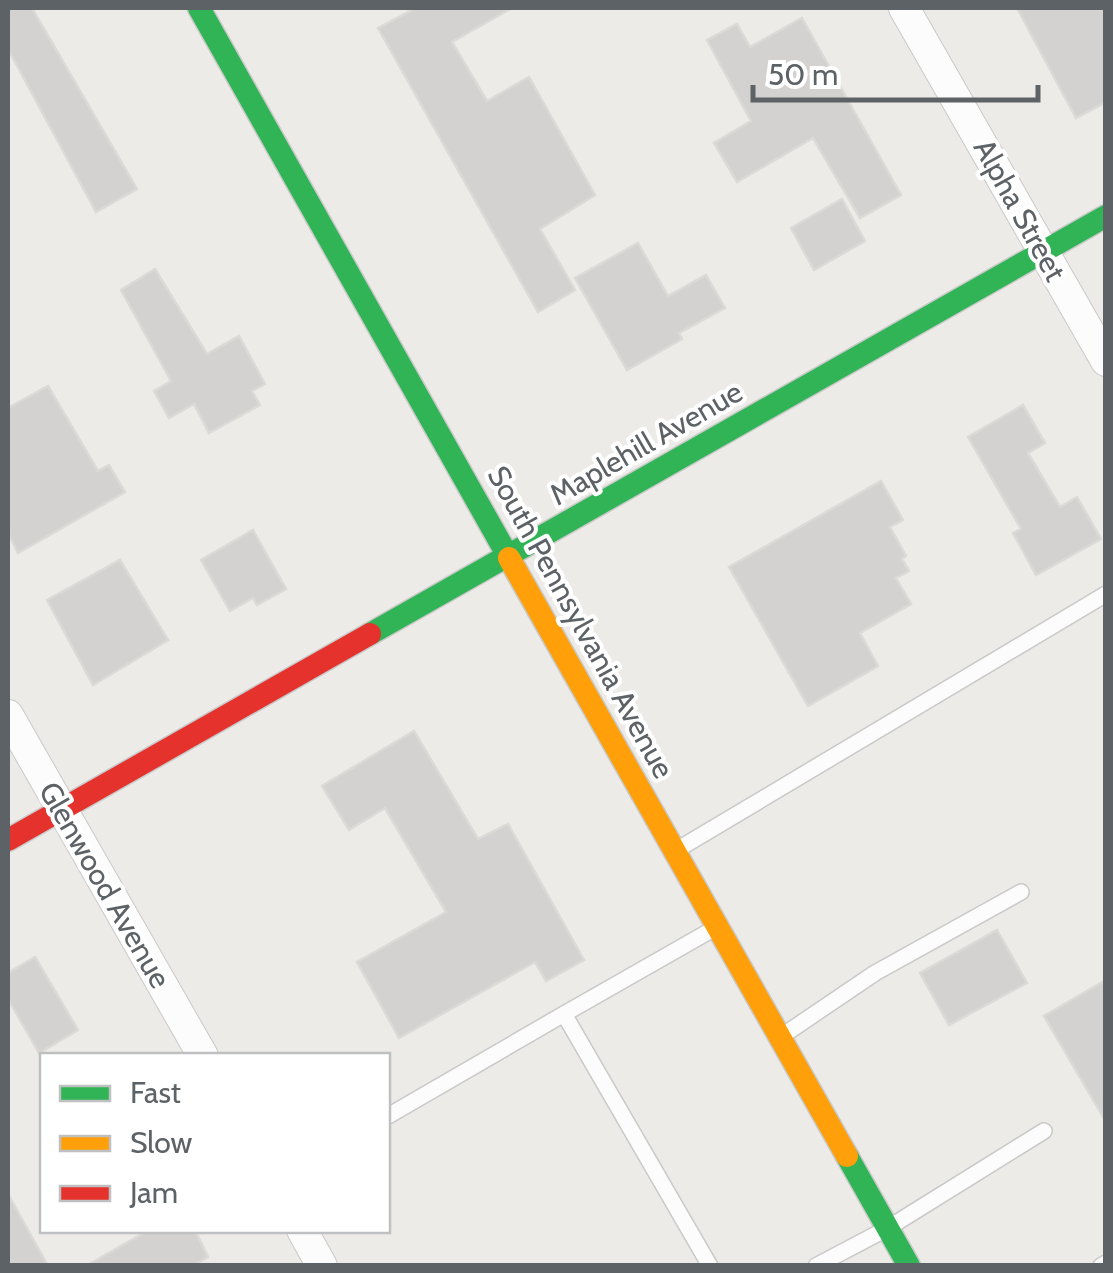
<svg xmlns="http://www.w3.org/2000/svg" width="1113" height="1273" font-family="Cabin,sans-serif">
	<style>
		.building { fill: #d3d2d1; stroke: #dcdad7; stroke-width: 2.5 }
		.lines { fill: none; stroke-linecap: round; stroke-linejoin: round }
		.lane-casing { stroke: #c9c9c9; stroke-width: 18 }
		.street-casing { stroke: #c9c9c9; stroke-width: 32 }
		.fast-casing { stroke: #c8c9c9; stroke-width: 25 }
		.slow-casing { stroke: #c8c9c9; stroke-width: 25 }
		.jam-casing { stroke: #c8c9c9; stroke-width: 25 }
		.lane { stroke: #fcfcfc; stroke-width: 15 }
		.street { stroke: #fcfcfc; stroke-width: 30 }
		.fast { stroke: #30b455; stroke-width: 22 }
		.slow { stroke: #ff9f0a; stroke-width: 22 }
		.jam { stroke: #e5322d; stroke-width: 22 }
		.labels { text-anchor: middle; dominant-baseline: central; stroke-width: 8; stroke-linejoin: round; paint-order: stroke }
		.street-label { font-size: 30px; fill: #5d6266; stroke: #fff }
	</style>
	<rect width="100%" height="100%" fill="#edebe8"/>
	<path class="building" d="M8,8H32L137,189L96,212L8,49Z
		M416,8H512L452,42L487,101L529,77L595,195L540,229L575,290L538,312L378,28Z
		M1017,8H1106V102L1076,118Z
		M802,18L901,195L860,218L813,138L737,182L714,143L751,121L707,40L737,24L750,47Z
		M842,199L865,241L814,270L791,228Z
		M638,243L668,296L706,275L725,308L679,333L682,339L627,370L575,278Z
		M155,269L207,354L239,336L265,384L252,391L260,405L209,433L194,404L169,418L154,391L171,381L121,290Z
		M48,386L98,471L109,465L125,492L18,553L8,533V408Z
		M1023,405L1045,443L1028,453L1060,507L1077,497L1101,539L1036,575L1013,533L1021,529L968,437Z
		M881,481L903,520L890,527L906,556L902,559L909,571L896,578L911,604L860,633L878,666L808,706L729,567Z
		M253,530L286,589L257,605L253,598L230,611L201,560Z
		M120,560L168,640L93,685L47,600Z
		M414,731L478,839L508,824L584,960L546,981L535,962L399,1038L357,962L446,912L385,808L349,830L322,786Z
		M997,930L1027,983L949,1025L920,973Z
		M35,957L78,1030L39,1053L8,999V973Z
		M1106,980V1122L1044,1016Z
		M8,1194L48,1266H8Z
		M149,1230H195L208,1257L192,1266H86Z"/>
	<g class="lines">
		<g class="lane-casing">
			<path id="lane" d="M680,848L1106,594
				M782,1036L875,973L1021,892
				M388,1116L564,1014
				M710,1266L564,1014L715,928
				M816,1266L888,1228L1044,1131
				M1101,1266L1106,1263"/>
		</g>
		<g class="street-casing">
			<path id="street" d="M904,8L1106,361
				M8,715L203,1056
				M302,1230L322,1266"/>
		</g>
		<g class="fast-casing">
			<path id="fast" d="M199,8L509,558
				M370,634L1106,216
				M847,1156L909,1266"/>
		</g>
		<g class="slow-casing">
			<path id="slow" d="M509,558L847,1156"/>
		</g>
		<g class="jam-casing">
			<path id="jam" d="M8,840L370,634"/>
		</g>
		<use href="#lane" class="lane"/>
		<use href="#street" class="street"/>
		<use href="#fast" class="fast"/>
		<use href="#slow" class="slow"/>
		<use href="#jam" class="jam"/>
	</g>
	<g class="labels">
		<g class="street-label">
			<text transform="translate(1020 210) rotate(61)">Alpha Street</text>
			<text transform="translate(646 443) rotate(-30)">Maplehill Avenue</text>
			<text transform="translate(581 622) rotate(61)">South Pennsylvania Avenue</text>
			<text transform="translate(105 885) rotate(60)">Glenwood Avenue</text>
		</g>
	</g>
	<rect width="1113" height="1273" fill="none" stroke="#5d6266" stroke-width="20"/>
	<rect x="40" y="1053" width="350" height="180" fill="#ffffff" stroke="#bec0c2" stroke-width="2.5"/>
	<rect x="60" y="1086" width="50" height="15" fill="#30b455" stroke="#bec0c2" stroke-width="2.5"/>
	<text x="130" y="1103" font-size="30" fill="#5d6266">Fast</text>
	<rect x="60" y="1136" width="50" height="15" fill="#ff9f0a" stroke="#bec0c2" stroke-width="2.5"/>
	<text x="130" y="1153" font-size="30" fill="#5d6266">Slow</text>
	<rect x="60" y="1186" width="50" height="15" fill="#e5322d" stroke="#bec0c2" stroke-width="2.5"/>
	<text x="130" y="1203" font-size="30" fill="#5d6266">Jam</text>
	<path d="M753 85v15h285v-15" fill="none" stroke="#5d6266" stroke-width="5"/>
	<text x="768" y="85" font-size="30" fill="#5d6266" stroke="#ffffff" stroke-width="8" paint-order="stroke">50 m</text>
</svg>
